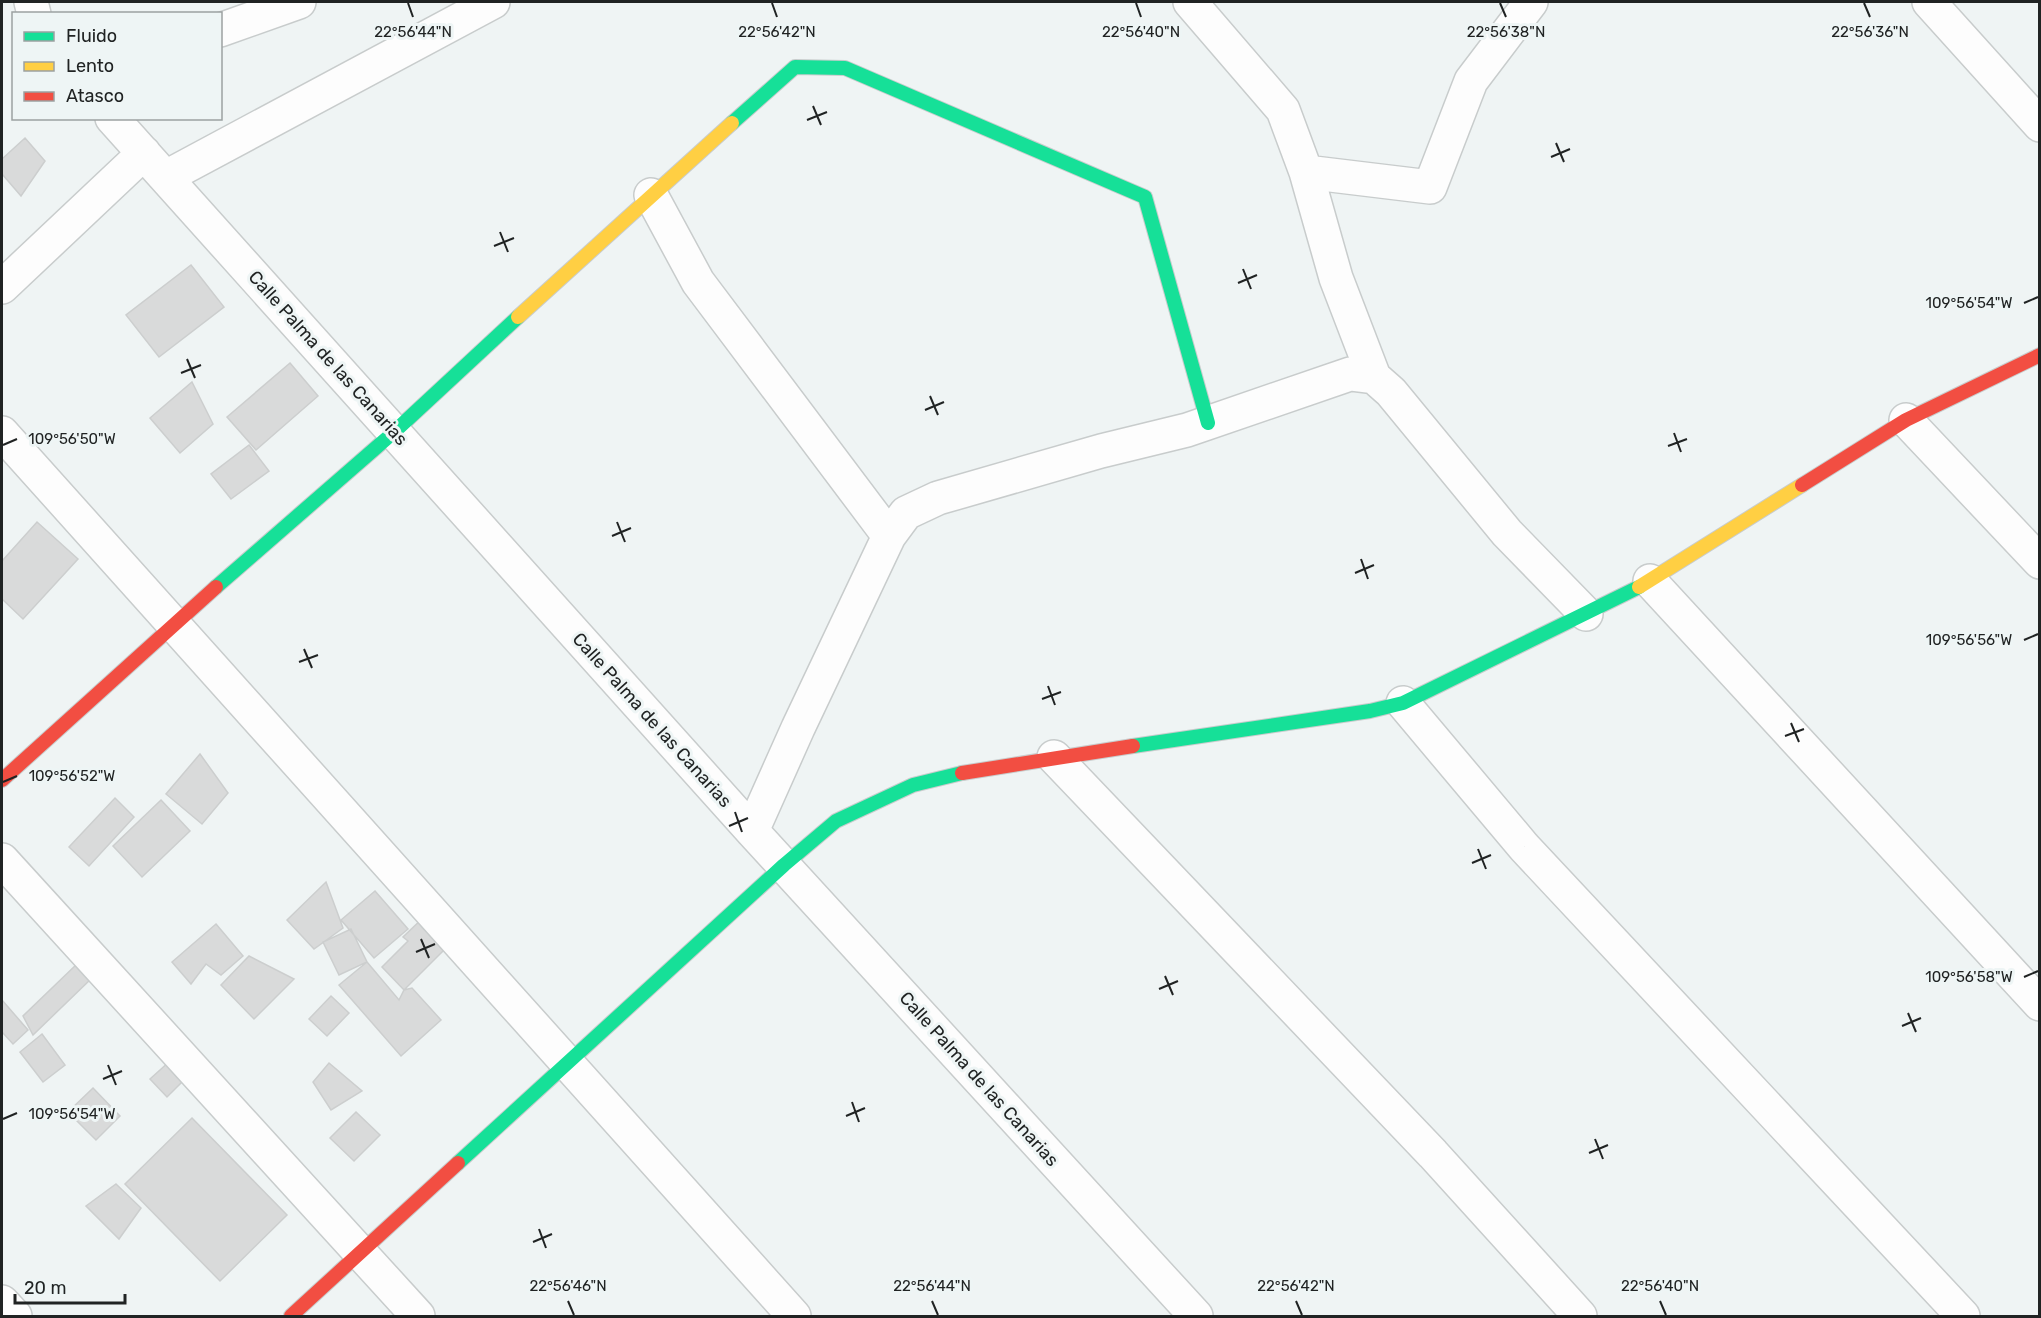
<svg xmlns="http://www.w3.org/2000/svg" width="2041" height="1318" font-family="Rubik,sans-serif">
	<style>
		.building { fill: #d9dada; stroke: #cccece; stroke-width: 1.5 }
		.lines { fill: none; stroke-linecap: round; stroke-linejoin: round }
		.street-casing { stroke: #c8cccc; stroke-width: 36 }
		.fast-casing { stroke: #c8cccc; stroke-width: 16 }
		.slow-casing { stroke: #c8cccc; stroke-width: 16 }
		.jam-casing { stroke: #c8cccc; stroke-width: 16 }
		.street { stroke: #fdfdfd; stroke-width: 33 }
		.fast { stroke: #16e098; stroke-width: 14 }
		.slow { stroke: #ffcf43; stroke-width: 14 }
		.jam { stroke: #f24e42; stroke-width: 14 }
		.ticks { fill: none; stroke: #202323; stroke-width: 2 }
		.labels { text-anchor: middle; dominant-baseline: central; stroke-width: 6; stroke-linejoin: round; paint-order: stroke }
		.street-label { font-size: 18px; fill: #202323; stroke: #eef5f5 }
		.ticks-label { font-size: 15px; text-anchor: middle; fill: #202323; stroke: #eef5f5; stroke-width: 6; stroke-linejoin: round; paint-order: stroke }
	</style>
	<rect width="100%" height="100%" fill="#eff4f4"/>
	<path class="building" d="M25,138L45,161L21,196L2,174V159Z
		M191,265L224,307L159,357L126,315Z
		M290,363L318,396L256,450L227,417Z
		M192,382L213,424L180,453L150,418Z
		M249,445L269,471L231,499L211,474Z
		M37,522L78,559L23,619L2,599V561Z
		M200,754L228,793L202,824L166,794Z
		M115,798L134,817L89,866L69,847Z
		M161,800L190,831L142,877L113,846Z
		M326,882L343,928L314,949L287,920Z
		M375,891L408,929L374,958L341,920Z
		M425,916L451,943L404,990L382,967L408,941L403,937Z
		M216,924L243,956L221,975L206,964L191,984L172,962Z
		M351,929L367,962L339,975L323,942Z
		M249,956L294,979L254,1019L221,985Z
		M79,962L93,977L33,1035L23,1016Z
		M367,962L399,1000L404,990L412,988L441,1020L401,1056L339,985Z
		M331,996L349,1013L327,1036L309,1019Z
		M2,1000L28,1030L13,1044L2,1032Z
		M42,1034L65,1065L43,1082L20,1052Z
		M170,1061L187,1077L167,1097L150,1079Z
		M329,1063L362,1091L331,1110L313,1082Z
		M93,1088L120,1116L96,1140L68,1112Z
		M356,1112L380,1135L354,1161L330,1138Z
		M192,1118L287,1215L220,1281L125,1184Z
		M116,1184L141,1208L119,1239L86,1206Z"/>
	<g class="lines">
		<g class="street-casing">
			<path id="street" d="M31,2L34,14
				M1190,2L1283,110L1306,172L1336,278L1374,377
				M1929,2L2040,125
				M220,30L299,2
				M112,118L752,831L1196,1316
				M1306,172L1430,187L1471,81L1531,2
				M166,177L493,2
				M651,195L698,282L889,536
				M2,287L144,153
				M1906,420L2040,562
				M2,433L794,1316
				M1650,581L2040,1004
				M1403,703L1524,847L1963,1316
				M1054,757L1433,1154L1580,1316
				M752,831L798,728L889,536L906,513L938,498L1101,451L1187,430L1350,374L1374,377L1391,392L1507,533L1586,614
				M2,860L418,1316
				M2,1302L15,1316"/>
		</g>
		<g class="fast-casing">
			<path id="fast" d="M732,123L795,67L845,68L1145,197L1208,423
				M216,587L394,432L518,317
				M1133,746L1370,711L1403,703L1639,587
				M458,1163L784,865L836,821L913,785L962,773"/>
		</g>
		<g class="slow-casing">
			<path id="slow" d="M518,317L732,123
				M1639,587L1802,485"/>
		</g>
		<g class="jam-casing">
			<path id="jam" d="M1802,485L1906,420L2040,355
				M962,773L1133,746
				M2,780L216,587
				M291,1316L458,1163"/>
		</g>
		<use href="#street" class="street"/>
		<use href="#fast" class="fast"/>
		<use href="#slow" class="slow"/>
		<use href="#jam" class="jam"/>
	</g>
	<path class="ticks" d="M408,3L413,17M772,3L777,17M1136,3L1141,17M1500,3L1506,17M1864,3L1870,17M813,106L821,125M807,120L827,112M1556,143L1564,162M1551,157L1570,149M500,232L508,252M494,246L514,238M1243,269L1251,289M1238,283L1257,275M2024,303L2038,297M187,359L195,378M181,373L201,365M930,396L938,415M925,410L944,402M1674,433L1681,452M3,445L17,439M1668,446L1687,439M617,522L625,542M612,536L631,528M1361,559L1368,579M1355,573L1374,565M2024,640L2038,634M304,649L312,668M299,662L318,655M1048,686L1055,705M1042,699L1061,692M1791,723L1799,742M1785,736L1804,729M3,782L17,776M735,812L742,832M729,826L748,818M1478,849L1486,869M1472,863L1491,855M421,939L429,958M416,952L435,944M1165,976L1173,995M2024,977L2038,971M1159,989L1178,981M1908,1013L1916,1032M1902,1026L1921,1018M108,1065L116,1085M103,1079L122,1071M852,1102L859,1122M846,1116L865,1108M3,1119L17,1113M1595,1139L1603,1159M1589,1153L1608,1145M539,1229L546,1248M533,1242L552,1234M568,1301L574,1315M932,1301L938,1315M1296,1301L1302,1315M1660,1301L1666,1315"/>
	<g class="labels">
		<g class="street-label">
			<text transform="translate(328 358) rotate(48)">Calle Palma de las Canarias</text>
			<text transform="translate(652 720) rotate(48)">Calle Palma de las Canarias</text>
			<text transform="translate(979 1079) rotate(48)">Calle Palma de las Canarias</text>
		</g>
	</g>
	<g class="ticks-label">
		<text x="413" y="37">22°56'44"N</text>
		<text x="777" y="37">22°56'42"N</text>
		<text x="1141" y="37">22°56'40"N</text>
		<text x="1506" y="37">22°56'38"N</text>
		<text x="1870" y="37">22°56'36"N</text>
		<text x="1969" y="308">109°56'54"W</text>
		<text x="72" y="444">109°56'50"W</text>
		<text x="1969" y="645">109°56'56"W</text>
		<text x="72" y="781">109°56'52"W</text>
		<text x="1969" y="982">109°56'58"W</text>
		<text x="72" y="1119">109°56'54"W</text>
		<text x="568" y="1291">22°56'46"N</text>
		<text x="932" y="1291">22°56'44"N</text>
		<text x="1296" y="1291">22°56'42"N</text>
		<text x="1660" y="1291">22°56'40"N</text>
	</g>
	<rect width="2041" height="1318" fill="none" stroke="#202323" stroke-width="6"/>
	<rect x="12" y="12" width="210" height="108" fill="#eef5f5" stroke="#9ca1a1" stroke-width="1.5"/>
	<rect x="24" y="32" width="30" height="9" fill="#16e098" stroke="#9ca1a1" stroke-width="1.5"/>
	<text x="66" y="42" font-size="18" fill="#202323">Fluido</text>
	<rect x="24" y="62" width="30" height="9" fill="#ffcf43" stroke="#9ca1a1" stroke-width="1.5"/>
	<text x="66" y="72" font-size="18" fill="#202323">Lento</text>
	<rect x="24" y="92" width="30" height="9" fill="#f24e42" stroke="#9ca1a1" stroke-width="1.5"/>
	<text x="66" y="102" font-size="18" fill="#202323">Atasco</text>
	<path d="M15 1294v9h110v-9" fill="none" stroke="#202323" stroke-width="3"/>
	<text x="24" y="1294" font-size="18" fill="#202323" stroke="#eef5f5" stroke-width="4.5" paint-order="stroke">20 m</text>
</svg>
